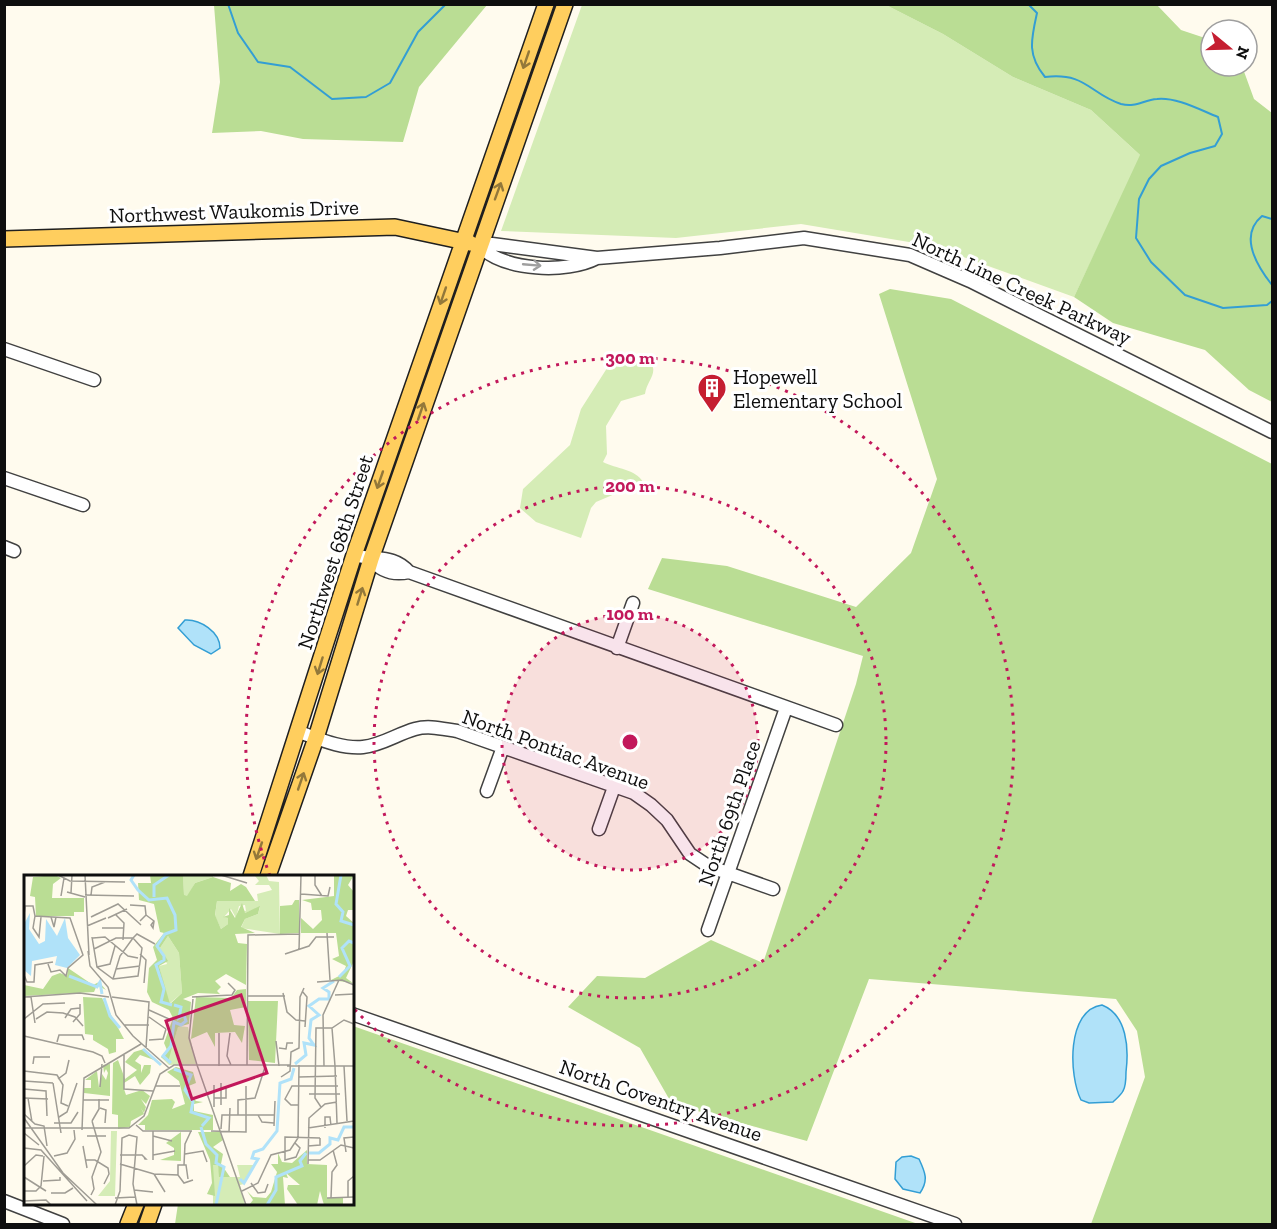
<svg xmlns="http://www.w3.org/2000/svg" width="1277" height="1229" font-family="'Zilla Slab',serif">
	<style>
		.green { fill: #d5ecb6 }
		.forest { fill: #badd94 }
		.water { fill: #b0e2f9; stroke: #339ed4; stroke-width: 1.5 }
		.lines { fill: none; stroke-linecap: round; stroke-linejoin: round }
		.stream { stroke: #339ed4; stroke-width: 2 }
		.minor-casing { stroke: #414141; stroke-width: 15 }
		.major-casing { stroke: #1f1f1f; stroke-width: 18 }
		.minor { stroke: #fff; stroke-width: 12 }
		.major { stroke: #ffce5e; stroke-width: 15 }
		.oneway { stroke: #93783a }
		.oneway2 { stroke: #9f9f9f }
		.ring { fill: none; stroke: #c2185b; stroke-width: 3; stroke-dasharray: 3 6 }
		.labels { text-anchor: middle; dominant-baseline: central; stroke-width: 6; stroke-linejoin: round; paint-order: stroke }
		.street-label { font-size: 21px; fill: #0e0e0e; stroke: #fff }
		.poi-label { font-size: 21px; fill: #0e0e0e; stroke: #fff; text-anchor: start }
		.inset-river { fill: none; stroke: #b0e2f9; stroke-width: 3 }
		.inset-road { fill: none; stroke: #9f9c94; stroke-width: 1.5 }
		.view { fill: #c2185b; fill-opacity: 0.15; stroke: #c2185b; stroke-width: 3 }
		.inset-edge { fill: none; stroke: #0e0e0e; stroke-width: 3 }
		.centre { fill: #c2185b; stroke: #fff; stroke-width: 3 }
		.ring-label { font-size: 18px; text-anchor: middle; font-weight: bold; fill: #c2185b; stroke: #fff; stroke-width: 6; stroke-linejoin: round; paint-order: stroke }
	</style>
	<rect width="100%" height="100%" fill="#fffbee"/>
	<path class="green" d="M582,5H886L943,34L1013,77L1091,110L1141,156L1074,297L933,246L801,224L676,238L501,231Z
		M616,354L630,366L639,359L646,358C662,371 647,379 645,394L621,401L606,426L607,454L603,462C616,469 636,469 643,482L596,502L591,508L581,538L536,522L520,508L523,489L570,445L581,409Z"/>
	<path class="forest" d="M214,5V4L487,5L419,87L403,142L303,139L261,131L212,133L220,82Z
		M886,5H1157L1181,30L1211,40V66H1242L1254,99L1272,113V402L1249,390L1205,350L1113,323L1074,297L1140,155L1091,110L1013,77L943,34Z
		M890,289L951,299L1272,464V1224H1091L1145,1077L1137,1031L1116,999L869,979L807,1141L672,1104L640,1048L568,1007L597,976L645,978L711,940L763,963L856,684L863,656L648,589L662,558L727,566L856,607L911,553L937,479L879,294Z
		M353,1026L918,1224H175L178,1204H352Z"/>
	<path class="water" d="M185,620C200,619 220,632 220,648L211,654L194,645L178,628Z
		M1102,1005C1127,1015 1129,1048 1126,1072C1126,1078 1126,1086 1123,1091C1121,1095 1116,1099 1113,1102L1089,1103L1081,1100C1069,1076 1066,1010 1102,1005Z
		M911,1156L919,1159C925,1172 929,1180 920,1193L903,1189L895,1179L896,1162L902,1157Z"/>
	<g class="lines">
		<path class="stream" d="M228,4L238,33L258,62L290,67L332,99L366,97L390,83L418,32L446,4
			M1028,4L1037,13C1031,40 1027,55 1045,77C1086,72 1090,94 1121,104C1136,108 1143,100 1157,99C1177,97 1200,110 1218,117L1222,134L1215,146L1190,153L1161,166L1149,179L1139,199L1136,238L1151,262L1185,295L1223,308L1267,305L1272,301
			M1272,219L1262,216C1238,236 1257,266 1272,285"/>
		<g class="minor-casing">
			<path id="minor" d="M479,246L492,244L597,258L720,248L804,238L910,255L970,281L1272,432
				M479,246C505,271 566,274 597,258
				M4,349L94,380
				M4,478L83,505
				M4,547L14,551
				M354,555C376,561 393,554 409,572
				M371,559C381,572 394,575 409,572L836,725
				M617,648L633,603
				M299,732C319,739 342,749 363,747C382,745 397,734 415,729C429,725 443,729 457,731L634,793L651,805L667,820L690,854L708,866L773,889
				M487,791L503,747
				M599,829L614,787
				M708,930L786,708
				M352,1014L955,1224
				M4,1201L63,1224"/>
		</g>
		<g class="major-casing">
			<path id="major" d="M4,239L395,227L470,243
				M251,876L354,555L546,4
				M268,876L316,738L371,559L565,4
				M128,1224L136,1204
				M147,1224L154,1204"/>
		</g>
		<use href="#minor" class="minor"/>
		<use href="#major" class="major"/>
	</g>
	<defs><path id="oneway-shaft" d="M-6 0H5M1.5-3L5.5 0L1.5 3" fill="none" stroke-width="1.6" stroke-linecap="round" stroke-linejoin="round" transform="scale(1.5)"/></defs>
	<g class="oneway">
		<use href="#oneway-shaft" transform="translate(526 60) rotate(109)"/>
		<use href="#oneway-shaft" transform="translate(498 191) rotate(-70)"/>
		<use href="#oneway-shaft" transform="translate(443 296) rotate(109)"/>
		<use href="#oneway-shaft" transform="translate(421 411) rotate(-71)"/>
		<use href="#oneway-shaft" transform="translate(380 480) rotate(109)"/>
		<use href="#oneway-shaft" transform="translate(360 596) rotate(-73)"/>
		<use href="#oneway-shaft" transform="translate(320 666) rotate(107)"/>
		<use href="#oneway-shaft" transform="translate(301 781) rotate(-71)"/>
		<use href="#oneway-shaft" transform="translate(259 851) rotate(109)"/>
	</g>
	<use class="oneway2" href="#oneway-shaft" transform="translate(532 265) rotate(5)"/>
	<circle cx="630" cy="742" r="128" fill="#c2185b" fill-opacity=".12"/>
	<g class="ring">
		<circle cx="630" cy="742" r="128"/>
		<circle cx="630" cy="742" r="256"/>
		<path d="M270 876A384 384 0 1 1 354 1009"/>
	</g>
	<defs>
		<g id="building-pin" transform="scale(1.5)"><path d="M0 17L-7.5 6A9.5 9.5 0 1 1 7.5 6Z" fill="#c51e31" stroke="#fff"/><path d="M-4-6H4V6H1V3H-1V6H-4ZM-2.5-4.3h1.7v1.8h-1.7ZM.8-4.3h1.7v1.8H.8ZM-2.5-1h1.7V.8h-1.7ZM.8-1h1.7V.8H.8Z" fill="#fff"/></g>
	</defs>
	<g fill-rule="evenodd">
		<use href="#building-pin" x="712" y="388"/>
	</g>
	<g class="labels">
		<g class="street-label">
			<text transform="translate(234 211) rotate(-2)">Northwest Waukomis Drive</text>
			<text transform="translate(1022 288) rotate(25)">North Line Creek Parkway</text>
			<text transform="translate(335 552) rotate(-72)">Northwest 68th Street</text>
			<text transform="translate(556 749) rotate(20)">North Pontiac Avenue</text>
			<text transform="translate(729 813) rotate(-71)">North 69th Place</text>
			<text transform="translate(661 1100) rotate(19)">North Coventry Avenue</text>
		</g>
		<g class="poi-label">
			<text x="733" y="376">Hopewell<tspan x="733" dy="24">Elementary School</tspan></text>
		</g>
	</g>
	<g transform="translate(24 875)">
		<rect width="330" height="330" fill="#fffbee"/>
		<path d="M159,1L189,0V2L171,8L164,21H160ZM231,1L242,0L245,6L255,7L256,59L217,53L221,44L234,39L236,32L221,38L217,35L222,36L221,30L215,31L212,43L207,34L200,42L204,43V49L197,54L191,41L193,26H234L233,19L248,15L245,10H231L235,6ZM144,61L155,78L158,118L145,129L135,91L143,89L136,73ZM154,151L164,152L172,189L145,190L137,182L148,174ZM87,256H93L91,321H74L86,306ZM189,290H194L196,302H216L213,290H230L220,309L216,310L221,330H189Z" fill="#d5ecb6"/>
		<path d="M31,0L37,3L29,9L28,23H60V37H50V41H12L11,22L6,21L9,2ZM126,0H159L160,20L163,21L171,8L189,2L207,8L206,16L217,9L222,12L231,26H193L191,40L197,54L204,49V43L199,42L205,40V33L211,43L218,28L221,38L236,31L234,39L221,44L217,52L231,58L211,59L214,68L223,69L222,110L202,99L191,106L197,112L193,116L196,119L174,118L159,124L167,127L165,149L154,152L144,187L137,182L143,175L140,168L149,143L145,135L128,127L123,117L125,93L133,85L129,72L140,58L136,57L130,29L115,25L114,8H127ZM144,61L155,78L158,118L146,129L135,91L144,86L136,73ZM300,0H330L324,10L330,17L329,35H324L322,41L330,48V86L322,103L329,108L307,105L319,99L322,91L308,84L315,81L312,58H277V43L289,54L298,45L297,35H288L287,28L278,25L310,21V1ZM271,25H275V58L256,59V31L268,30ZM44,93L69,110L75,107L82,115L73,110L70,117L0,121V110L19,114L28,101L36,98L43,101ZM222,114V132L206,135L210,150L221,151L218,168L211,157L191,158V172L183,157L167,164L172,122L207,123L213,115ZM59,122L78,123L100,164H92V177L85,179L84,174L69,165V160L61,159ZM224,126H254L251,188L225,185ZM120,174L130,185L116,180L111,186L117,190V198L120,190H127L126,198L116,210L111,201L100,208V214L102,220L118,215L126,221L122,229L117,224L122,232L120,238L117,233L120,239L107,246L106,252L94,254V240L88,239L89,188L94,185L101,204L113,195L101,187L110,177ZM86,189V221L60,218V213H67V205H61L73,196L75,213L78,199L82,205L84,198L82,194L80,198L79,190ZM152,192L169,197L172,208L162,212L163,216L172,226L179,227L170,229V236L189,240V255H121V250H114L124,240L128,225L148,224L151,227L148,234L161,229L155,206L143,197ZM157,257V286L136,285L150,280V273L142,268ZM174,257H196L199,265L189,272L199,279L197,289L206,302H195L194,290H189L191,321L183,319L188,308L186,285ZM283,275V289L303,290V323H319V330H300L296,316L293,330H274L263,314L264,310H276L262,298L264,303L259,302L261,330H225L229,325L223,316L229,322L242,323L247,317L253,297L247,289H254V278L258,287L268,288Z" fill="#badd94" fill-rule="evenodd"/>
		<path d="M6,38L5,54L15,69L21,66L22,44L33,61L41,43L44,63L56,80L43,93L31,90L33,81L8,86L7,101L0,95V49Z" fill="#b0e2f9"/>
		<path class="inset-river" d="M110,0L107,5L114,15L125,25L143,23L151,40L152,55L141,59L133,71L140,81V85L132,90L140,114L137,127L148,130M317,0L312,29L319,37L317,46L330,50M130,22V10L145,0M45,101L73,112L76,107L78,119M315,102L326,91L318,73L325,66L330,68M80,123L86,141L96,153M119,174L137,190M147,188L139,181L147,171L150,147L157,150L162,146L160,140L155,143L157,132L150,130M271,189L282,180L280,168L290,170L285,163L287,145L295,140L285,131L295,124H305V117L299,113L310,106M150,194L167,200L161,215L169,227L167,237L185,243L178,251M177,252L182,269L193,280L192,288L200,292L192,330M285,278H295L306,269V263L314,265L320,252H330M216,304L220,308L234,284L228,283L230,277L239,274L253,256L256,208L267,204L270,193M243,330L252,315V302L278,291L276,286L282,278"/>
		<path class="inset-road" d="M34,0L46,6L101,7M61,0L65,80M197,0L223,8M291,0V10L298,21M43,17L61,22M47,18L48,0M277,19L304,21L306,12M61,20L110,21M67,20L68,12L81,7M37,21L40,3M106,30L121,31L122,40L116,46M73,39L67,42L94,29L117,50M91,39L100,48L99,65M0,40L1,31H9L11,41L46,43L59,80L44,93L42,101L36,95L27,97L24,89M122,40L130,46L129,53L127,50L130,46M11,41L9,53L15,62L17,42M27,42L30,52L32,42M84,43L103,34M63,51L82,43M78,53H99M303,58L306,105M68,62L73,92L89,104L114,101L118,73L109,63M69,63L81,62L104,81L114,83M70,74L92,63H109L113,59L131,69M275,75L277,0M64,76L66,91L84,112L92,140L109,161L145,193M116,79L122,85L120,108M261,79L285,71L292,62H310M73,92L86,89L91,71M92,94L116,91M0,100L3,107H10L11,90L29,87M89,104L96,81L109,63M293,107L318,105L330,110M278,116L283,122L281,152M259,118L263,137L272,145L281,146M311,120L330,119M223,121H261M0,122L56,118L85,122M7,122L11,148M88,122L125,127L122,173M168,122L208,120L211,115L204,108M169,124L165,163L173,190M125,135L145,144M125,142L142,154M41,143L47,134L56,133M0,144L19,129L41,128M12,144L23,137L39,138L51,142L59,151M49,147L56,139V129M100,150H125M308,153L311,191M206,158L203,181L207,190M0,161L69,177L78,181L81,188M125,165L139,164L142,154M252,166L255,191M33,167L35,160H58L60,165M255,173L262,174L263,168H269M100,179V214L129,216M9,189L10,182H26M173,190L222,330M223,190L224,60L276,59M195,191V158M263,191H330M300,191L299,140L315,105M311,191L313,248M320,191L323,246M0,196L33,200L39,210L37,228L44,231M257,202L266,196L267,177L275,173L276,122L280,113M275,202L313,201M34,204L42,198L45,185M0,206L29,208M29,208L37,258M190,210V232M131,211H156M76,212L78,189M0,214L22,216L23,241M285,219H316M0,223L24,224M4,223L8,247M190,223H202V212M59,225H85M197,230V208M275,230H267L261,224L268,211H314M297,232L291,223L292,153H308L320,145L330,149M76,233L82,235L81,248M0,239L11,249L20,251L23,271M214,240V225L231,223L242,189M234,240L238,247L250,248M35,242L43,237L53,208M0,243L39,298L73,330M68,246L75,234V224M30,248H47L54,237M112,250L119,256H168M250,251L251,226M0,253H105L120,241L136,199L150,190H266M284,253L330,246M301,253V242H306L307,251M197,254L198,240H250M58,255L60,203L117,169M129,256V285M187,256L222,257V211M205,257L206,233M0,258L15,270M63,261H82M129,261L148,266M271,268L276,273L272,282L261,285V262L296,263M59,271L63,293M284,271L296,270V263M0,273L17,275L63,326M322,277L320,263L330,262M161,279L179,276L183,287M96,280H118L122,284H121L120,282M129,280L151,276M30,281L43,278L51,264L50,255M62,285H71L84,293L85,299L80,309M284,285H296L317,270L330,273M96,289L130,299L154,300L160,308L169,305M284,289L285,243L301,229L313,227M160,290L161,269L167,256M0,291L12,280L19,281M130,299L141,317M154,300V290H162L164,304M0,302L22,316M19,306L36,305V302M227,308L234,318L241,317L244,309M110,315L129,317M0,316H12L17,311L20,281M218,316L234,308L247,280L266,275L274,263L275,190M27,318H41L49,313M67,320L70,314L68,302L77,277L68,246M324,322V306L330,301M91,323L111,322M303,323L330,322M307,323L308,297L313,290L309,275M0,326L22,325L27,330M91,330L96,316L98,263L105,260L113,262L109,309L113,330"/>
		<path class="view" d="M217,120L243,198L168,224L142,146Z"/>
		<rect width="330" height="330" class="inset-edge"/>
	</g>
	<circle cx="630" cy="742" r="9" class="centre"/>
	<g class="ring-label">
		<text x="630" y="364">300 m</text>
		<text x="630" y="492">200 m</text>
		<text x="630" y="620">100 m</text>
	</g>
	<rect width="1277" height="1229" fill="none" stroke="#0e0e0e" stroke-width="12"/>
	<g transform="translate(1229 48) rotate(109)"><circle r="28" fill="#ffffff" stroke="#9f9f9f" stroke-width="1.5"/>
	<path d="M0-4.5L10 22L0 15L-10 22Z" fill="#c51e31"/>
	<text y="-9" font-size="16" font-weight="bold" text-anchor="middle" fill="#0e0e0e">N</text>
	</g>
</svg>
